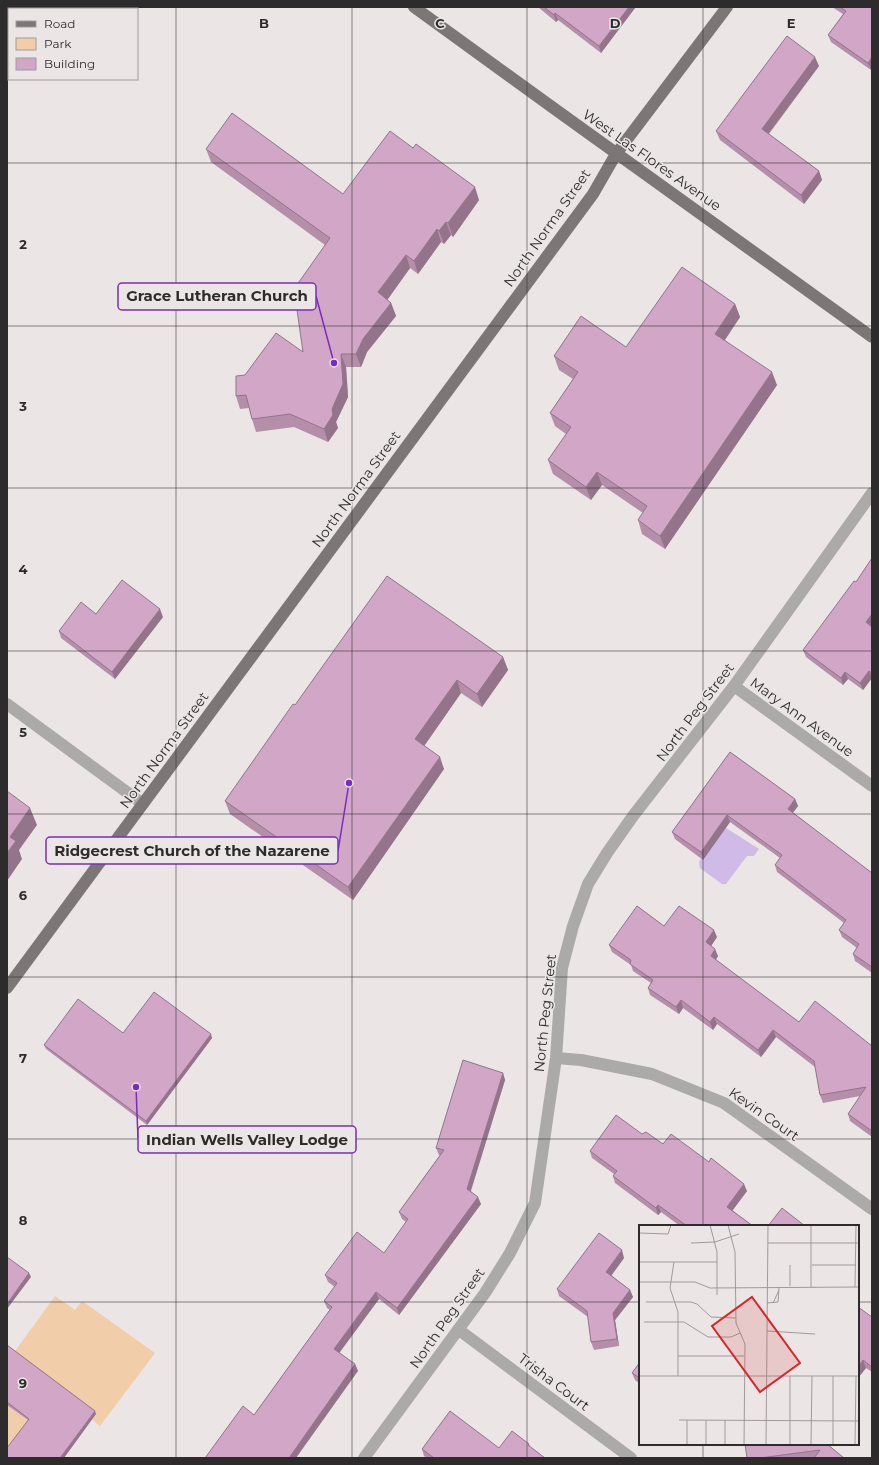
<svg xmlns="http://www.w3.org/2000/svg" width="879" height="1465" font-family="Montserrat,sans-serif">
	<style>
		.green { fill: #f2cda9 }
		.water { fill: #d0bae7 }
		.lines { fill: none; stroke-linecap: round; stroke-linejoin: round }
		.minor { stroke: #acaaa9; stroke-width: 12 }
		.major { stroke: #7c7776; stroke-width: 12 }
		.wall { fill: #b58faa }
		.shaded-wall { fill: #93748b }
		.building { fill: #d2a6c6; stroke: #93748b }
		.grid { fill: none; stroke: #2d2b2b; stroke-width: 1; stroke-opacity: 0.55 }
		.labels { text-anchor: middle; dominant-baseline: central; stroke-width: 3; stroke-linejoin: round; paint-order: stroke }
		.street-label { font-size: 14px; fill: #2d2b2b; stroke: #ebe5e6 }
		.inset-road { fill: none; stroke: #9f9b9b; stroke-width: 1 }
		.view { fill: #d62828; fill-opacity: 0.15; stroke: #d62828; stroke-width: 2 }
		.inset-edge { fill: none; stroke: #2d2b2b; stroke-width: 2 }
		.grid-label { font-size: 13px; text-anchor: middle; font-weight: bold; fill: #2d2b2b; stroke: #ebe5e6; stroke-width: 3; stroke-linejoin: round; paint-order: stroke }
		.leader { fill: none; stroke: #7b2cbf; stroke-width: 1.5 }
		.callout-dot { fill: #7b2cbf; stroke: #ebe5e6; stroke-width: 1.5 }
		.callout { fill: #ebe5e6; stroke: #7b2cbf; stroke-width: 1.5 }
		.callout-label { font-size: 15px; text-anchor: middle; font-weight: bold; fill: #2d2b2b }
	</style>
	<rect width="100%" height="100%" fill="#ebe5e6"/>
	<path class="green" d="M55,1296L75,1310L82,1301L155,1353L100,1426L13,1354Z
		M7,1405L31,1422L7,1454Z"/>
	<path class="water" d="M723,826L759,849L754,856H747L726,884H722L700,868L699,862Z"/>
	<g class="lines">
		<path class="minor" d="M734,686L872,786
			M7,704L143,804
			M556,1058L581,1060L652,1074L724,1103L872,1209
			M459,1330L631,1458
			M364,1458L485,1293L510,1253L535,1203L556,1058L562,968L573,926L588,884L607,853L633,816L734,686L872,493"/>
		<path class="major" d="M414,7C566,118 720,227 872,337
			M7,988L593,194L616,154L727,7"/>
	</g>
	<path class="wall" d="M538,7H635V8L601,53L558,20L556,22Z
		M832,7H872L871,70L831,42L828,35L843,14Z
		M819,66L769,134L819,171L822,180L804,204L720,140L716,131Z
		M206,149L343,194L479,200L453,237L451,235L444,244L441,242L418,274L410,268L387,300L391,303L396,316L367,352L361,367H346L348,397L336,422L338,428L328,442L294,427L256,432L252,419L249,408L240,409L236,396L245,375L303,352L325,245L211,162Z
		M735,304L740,317L725,340L777,385L665,549L642,534L638,520L643,513L602,485L591,500L553,474L548,460L566,434L555,426L550,413L573,379L559,370L554,356L626,347Z
		M872,558V625L871,626L872,627V678L863,690L848,679L843,685L806,657L803,650L856,582Z
		M96,614L163,617L115,679L61,638L59,631Z
		M503,657L508,670L482,707L461,693L424,746L444,769L353,900L230,814L225,801L295,705Z
		M730,752L795,799L798,806L793,813L872,873V973L855,961L853,954L857,948L842,937L839,930L844,923L777,872L775,865L780,858L730,822L703,860L675,839L672,832Z
		M664,926L717,937L711,946L718,956L716,960L799,1022L865,1041L872,1046V1137L850,1121L848,1114L860,1096L823,1103L820,1095L815,1067L776,1037L761,1057L717,1024L713,1030L683,1008L679,1014L650,995L648,988L651,983L633,971L631,965L612,952L609,945Z
		M123,1033L212,1038L147,1125L46,1049L44,1045Z
		M503,1073L505,1080L471,1191L481,1204L399,1315L379,1299L339,1353L355,1364L358,1371L254,1415L330,1310L327,1308L324,1301L335,1287L328,1282L325,1275L384,1253L406,1222L402,1219L399,1212L440,1155H439L436,1148Z
		M642,1134L663,1144L747,1191L732,1210L753,1226H680L661,1212L658,1215L615,1183L613,1176L614,1174L592,1158L590,1151Z
		M624,1258L611,1275L630,1290L633,1297L615,1320L619,1346L594,1350L591,1342L588,1317L559,1296L557,1289Z
		M872,1317V1372L866,1368L858,1378Z
		M7,1345L96,1414L28,1420L7,1405Z
		M640,1362V1384L635,1380L632,1373Z
		M529,1444L530,1447L545,1458H427L424,1456L422,1449L499,1448Z
		M827,1444L844,1458H747Z"/>
	<path class="shaded-wall" d="M629,7H635V8L601,53L599,46Z
		M555,13L558,20L556,22L554,15Z
		M815,57L819,66L765,138L762,129Z
		M872,57V68L871,70L868,63Z
		M819,171L822,180L804,204L801,195Z
		M475,187L479,200L453,237L448,223Z
		M446,222L451,235L444,244L439,231Z
		M437,229L441,242L418,274L414,261Z
		M406,255L410,268L383,306L378,292Z
		M391,303L396,316L367,352L361,367L356,354L363,339Z
		M735,304L740,317L720,347L715,334Z
		M341,354L346,367L348,397L336,422L338,428L328,442L324,429L332,409Z
		M772,372L777,385L665,549L660,536Z
		M597,472L602,485L591,500L586,487Z
		M160,609L163,617L115,679L112,672Z
		M872,614V625L869,629L866,622Z
		M503,657L508,670L482,707L477,694Z
		M869,671L872,678L863,690L860,683Z
		M845,672L848,679L843,685L841,678Z
		M457,680L461,693L420,752L415,739Z
		M440,757L444,769L353,900L348,887Z
		M795,799L798,806L790,816L788,809Z
		M30,808L37,825L19,850L22,859L7,881V853L10,837Z
		M727,815L730,822L703,860L701,852Z
		M714,930L717,937L709,949L706,942Z
		M715,949L718,956L713,963L711,956Z
		M681,1000L683,1008L679,1014L676,1007Z
		M714,1017L717,1024L713,1030L710,1022Z
		M773,1030L776,1037L761,1057L758,1050Z
		M211,1034L212,1038L147,1125L146,1121Z
		M503,1073L505,1080L469,1196L467,1189Z
		M744,1184L747,1191L730,1214L727,1207Z
		M478,1197L481,1204L399,1315L397,1308Z
		M658,1205L661,1212L658,1215L656,1208Z
		M622,1250L624,1258L609,1279L606,1272Z
		M29,1273L31,1277L7,1309V1304Z
		M630,1290L633,1297L615,1320L619,1346L617,1339L613,1313Z
		M376,1292L379,1299L337,1356L334,1349Z
		M863,1360L866,1368L858,1378V1367Z
		M355,1364L358,1371L296,1458H289Z
		M95,1411L96,1414L64,1458H60Z"/>
	<path class="building" d="M544,7H629L599,46L555,13L554,15Z
		M840,7H872V57L868,63L828,35L846,11Z
		M787,36L815,57L762,129L819,171L801,195L716,131Z
		M232,113L343,194L390,131L413,148L416,144L475,187L448,223L446,222L439,231L437,229L414,261L406,255L378,292L391,303L363,339L356,354H341L343,384L332,409L333,415L324,429L290,414L252,419L246,395L236,396V376L245,375L276,333L303,352L294,289L330,238L206,149Z
		M682,267L735,304L715,334L772,372L660,536L638,520L647,506L597,472L586,487L548,460L571,427L550,413L578,372L554,356L581,316L626,347Z
		M872,558V614L866,622L872,627V673L869,671L860,683L845,672L841,678L803,650L854,581L856,582Z
		M387,576L503,657L477,694L457,680L415,739L440,757L348,887L225,801L293,704L295,705Z
		M122,580L160,609L112,672L59,631L81,602L96,614Z
		M730,752L795,799L788,809L872,873V967L853,954L859,944L839,930L846,920L775,865L782,855L727,815L701,852L672,832Z
		M7,791L30,808L10,837L16,841L7,853Z
		M637,906L664,926L679,906L714,930L706,942L715,949L711,956L799,1022L815,1001L872,1046V1131L848,1114L866,1087L820,1095L814,1061L773,1030L758,1050L714,1017L710,1022L681,1000L676,1007L648,988L653,980L630,964L631,960L609,945Z
		M154,992L211,1034L146,1121L44,1045L78,999L123,1033Z
		M463,1060L503,1073L467,1189L478,1197L397,1308L376,1292L334,1349L355,1364L289,1458H205L243,1406L254,1415L332,1307L324,1301L337,1283L325,1275L357,1232L384,1253L408,1219L399,1212L444,1150L436,1148Z
		M616,1115L642,1134L646,1132L663,1144L671,1134L709,1162L711,1158L744,1184L727,1207L753,1226H687L658,1205L656,1208L613,1176L617,1171L590,1151Z
		M782,1208L805,1226H768Z
		M599,1233L622,1250L606,1272L630,1290L613,1313L617,1339L591,1342L587,1311L557,1289Z
		M7,1257L29,1273L7,1304Z
		M858,1307L872,1317V1367L863,1360L858,1367Z
		M7,1345L95,1411L60,1458H7V1448L29,1419L7,1402Z
		M640,1362V1378L632,1373Z
		M450,1411L499,1448L512,1431L529,1444L528,1445L545,1458H434L422,1449Z
		M745,1444H827L844,1458H814L820,1450L760,1458H747Z"/>
	<path class="grid" d="M176,7V1458M352,7V1458M527,7V1458M703,7V1226M7,163H872M7,326H872M7,488H872M7,651H872M7,814H872M7,977H872M7,1139H872M7,1302H640M858,1302H872M703,1444V1458"/>
	<g class="labels">
		<g class="street-label">
			<text transform="translate(652 160) rotate(35)">West Las Flores Avenue</text>
			<text transform="translate(547 228) rotate(-55)">North Norma Street</text>
			<text transform="translate(356 489) rotate(-54)">North Norma Street</text>
			<text transform="translate(695 712) rotate(-53)">North Peg Street</text>
			<text transform="translate(802 717) rotate(36)">Mary Ann Avenue</text>
			<text transform="translate(164 750) rotate(-54)">North Norma Street</text>
			<text transform="translate(545 1013) rotate(-84)">North Peg Street</text>
			<text transform="translate(764 1114) rotate(35)">Kevin Court</text>
			<text transform="translate(447 1318) rotate(-55)">North Peg Street</text>
			<text transform="translate(554 1382) rotate(37)">Trisha Court</text>
		</g>
	</g>
	<g transform="translate(639 1225)">
		<rect width="220" height="220" fill="#ebe5e6"/>
		<path class="inset-road" d="M71,0L78,27V70M89,0L96,27L97,98L106,119L105,220M0,8L29,9L32,0M52,18L76,17L100,9M129,18H220M0,37H78M35,37L31,63L39,87V151M173,40H217M0,57H56L71,63L220,62M151,61V40M172,62V0M216,62L217,0M7,77H52L58,79L72,92L97,93M128,78L139,77L140,62M134,78L140,65M5,97H45L69,112H92L101,108M128,106L176,109M39,131H105M0,151H220M40,195L220,196M48,195V220M67,195V220M86,220V195M127,220L129,0M151,220V151M172,220L173,151M194,220V151M216,220L217,151"/>
		<path class="view" d="M113,72L161,138L121,167L73,101Z"/>
		<rect width="220" height="220" class="inset-edge"/>
	</g>
	<g class="grid-label">
		<text x="264" y="28">B</text>
		<text x="440" y="28">C</text>
		<text x="615" y="28">D</text>
		<text x="791" y="28">E</text>
		<text x="23" y="249">2</text>
		<text x="23" y="411">3</text>
		<text x="23" y="574">4</text>
		<text x="23" y="737">5</text>
		<text x="23" y="900">6</text>
		<text x="23" y="1063">7</text>
		<text x="23" y="1225">8</text>
		<text x="23" y="1388">9</text>
	</g>
	<path class="leader" d="M334 363L316 296M349 783L338 851M136 1087L138 1139"/>
	<g class="callout-dot">
		<circle cx="334" cy="363" r="4"/>
		<circle cx="349" cy="783" r="4"/>
		<circle cx="136" cy="1087" r="4"/>
	</g>
	<g class="callout">
		<rect x="118" y="283" width="198" height="27" rx="4"/>
		<rect x="46" y="837" width="292" height="27" rx="4"/>
		<rect x="138" y="1126" width="218" height="27" rx="4"/>
	</g>
	<g class="callout-label">
		<text x="217" y="301">Grace Lutheran Church</text>
		<text x="192" y="856">Ridgecrest Church of the Nazarene</text>
		<text x="247" y="1145">Indian Wells Valley Lodge</text>
	</g>
	<rect width="879" height="1465" fill="none" stroke="#2d2b2b" stroke-width="16"/>
	<rect x="8" y="8" width="130" height="72" fill="#ebe5e6" stroke="#9f9b9b"/>
	<rect x="16" y="21" width="20" height="6" fill="#7c7776" stroke="#9f9b9b"/>
	<text x="44" y="28" font-size="12" fill="#2d2b2b">Road</text>
	<rect x="16" y="38" width="20" height="12" fill="#f2cda9" stroke="#9f9b9b"/>
	<text x="44" y="48" font-size="12" fill="#2d2b2b">Park</text>
	<rect x="16" y="58" width="20" height="12" fill="#d2a6c6" stroke="#9f9b9b"/>
	<text x="44" y="68" font-size="12" fill="#2d2b2b">Building</text>
</svg>
